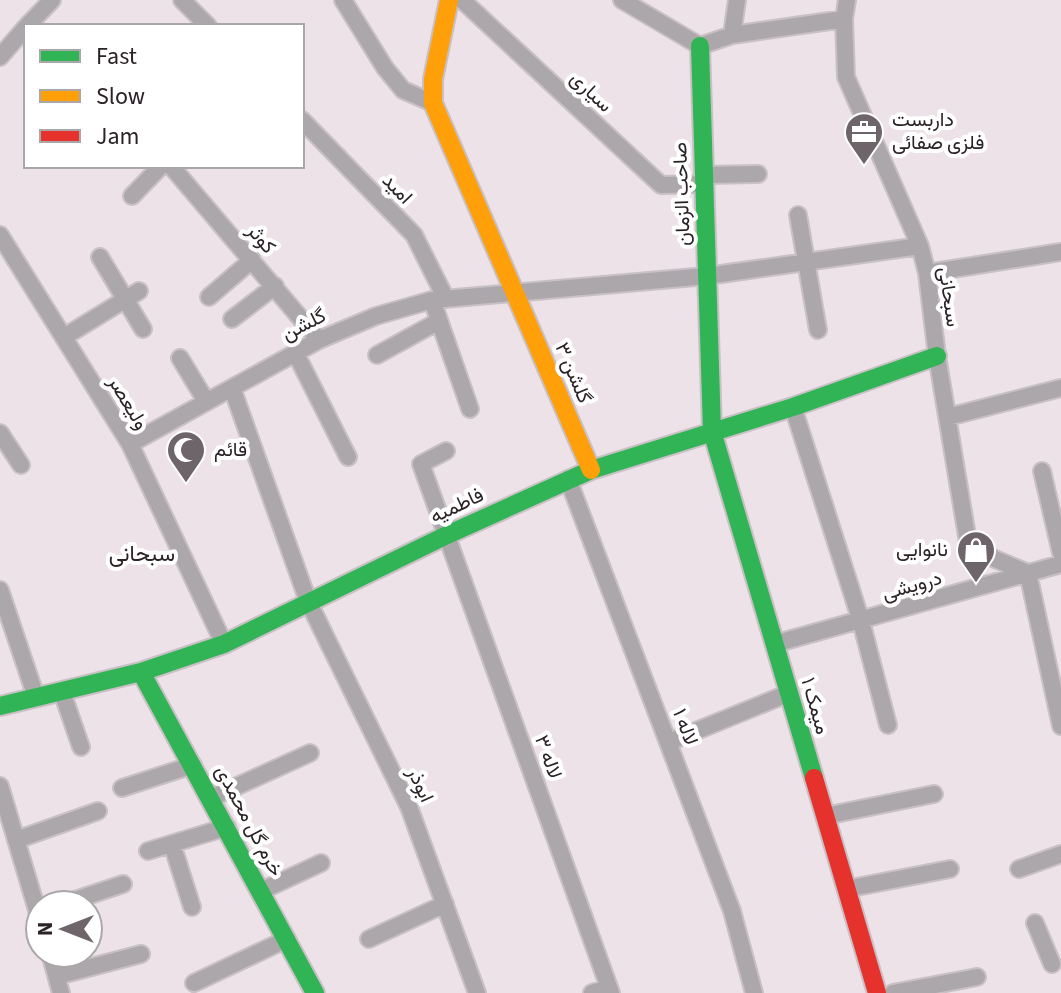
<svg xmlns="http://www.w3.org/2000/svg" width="1061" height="993" font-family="'Source Sans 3',Vazirmatn,sans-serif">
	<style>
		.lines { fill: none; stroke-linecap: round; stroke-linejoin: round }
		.street-casing { stroke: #c9c0c5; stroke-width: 20 }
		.fast-casing { stroke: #c9c0c5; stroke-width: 22 }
		.slow-casing { stroke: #c9c0c5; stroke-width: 22 }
		.jam-casing { stroke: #c9c0c5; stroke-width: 22 }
		.street { stroke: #aca7ab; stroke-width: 16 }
		.fast { stroke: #30b455; stroke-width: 18 }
		.slow { stroke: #ff9f0a; stroke-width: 18 }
		.jam { stroke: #e5322d; stroke-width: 18 }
		.labels { text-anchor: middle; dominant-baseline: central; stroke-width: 8; stroke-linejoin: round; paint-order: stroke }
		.street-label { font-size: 20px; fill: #2a2227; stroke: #fff }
		.poi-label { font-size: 20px; fill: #2a2227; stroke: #fff; text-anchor: start }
		.neighbourhood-label { font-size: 22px; fill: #2a2227; stroke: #fff }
	</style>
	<rect width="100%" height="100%" fill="#ede2e8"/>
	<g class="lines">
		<g class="street-casing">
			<path id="street" d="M182,0L208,26
				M343,0L385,68L403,90L433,103
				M462,0L661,185L704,184
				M622,0L700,46L732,35L844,19
				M847,0L844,19L846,77L920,246L927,273L937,356L969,548L1028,573L1061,726
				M27,26L52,0
				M732,35L737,0
				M0,57L26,27
				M302,120L414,235L446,299
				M171,166L319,340
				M704,175L758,174
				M132,196L161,166
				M798,215L818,330
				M0,235L130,444L224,644
				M100,257L143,329
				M927,273L1061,252
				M209,297L252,260
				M432,300L470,409
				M232,319L275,286
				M64,337L139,291
				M296,354L348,457
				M377,355L439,321
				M180,358L206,401
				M232,388L308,601L409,807L477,993
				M793,407L861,621L888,725
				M948,417L1061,388
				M0,433L21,465
				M130,444L319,340L376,316L432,300L707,276L920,246
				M446,451L421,464L611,993
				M1042,471L1061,553
				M568,479L732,911L754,993
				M0,590L36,697
				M774,644L1061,564
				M62,692L81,747
				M669,742L782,696
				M0,786L40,920
				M122,788L193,765
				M211,798L310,753
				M825,816L934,794
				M16,840L98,811
				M172,844L192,907
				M148,851L227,827
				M1019,869L1061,854
				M846,889L950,869
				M261,891L321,863
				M60,905L123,884
				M1035,923L1052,964
				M369,939L445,904
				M50,953L61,993
				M57,976L141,954
				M194,983L287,939
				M592,993L609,988
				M893,993L977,977"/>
		</g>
		<g class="fast-casing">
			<path id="fast" d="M700,46L712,431L814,778
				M141,672L315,993
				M0,706L141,672L224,644L447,535L591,470L793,407L937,356"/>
		</g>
		<g class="slow-casing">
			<path id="slow" d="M449,0L433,79V103L591,470"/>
		</g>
		<g class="jam-casing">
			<path id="jam" d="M814,778L877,993"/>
		</g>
		<use href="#street" class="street"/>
		<use href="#fast" class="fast"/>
		<use href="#slow" class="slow"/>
		<use href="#jam" class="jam"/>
	</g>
	<defs>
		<g id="office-pin" transform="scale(2)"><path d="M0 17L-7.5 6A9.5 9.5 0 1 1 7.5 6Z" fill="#6e656b" stroke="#fff"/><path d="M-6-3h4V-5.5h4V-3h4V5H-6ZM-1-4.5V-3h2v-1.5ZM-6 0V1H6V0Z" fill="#fff"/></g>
		<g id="mosque-pin" transform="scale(2)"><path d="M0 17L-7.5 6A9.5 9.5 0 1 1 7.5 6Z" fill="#6e656b" stroke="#fff"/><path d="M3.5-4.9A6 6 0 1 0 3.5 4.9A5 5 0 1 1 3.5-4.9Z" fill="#fff"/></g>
		<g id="shop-pin" transform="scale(2)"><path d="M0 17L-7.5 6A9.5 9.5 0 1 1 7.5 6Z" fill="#6e656b" stroke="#fff"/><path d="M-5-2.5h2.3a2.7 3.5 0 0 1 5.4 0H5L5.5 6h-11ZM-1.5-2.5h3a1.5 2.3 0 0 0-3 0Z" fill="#fff"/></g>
	</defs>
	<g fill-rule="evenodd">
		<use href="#office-pin" x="864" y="132"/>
		<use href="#mosque-pin" x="186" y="450"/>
		<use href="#shop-pin" x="976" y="550"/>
	</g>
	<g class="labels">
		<g class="street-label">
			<text transform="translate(591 92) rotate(43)">سیاری</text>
			<text transform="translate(397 189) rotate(46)">امید</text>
			<text transform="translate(682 194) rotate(-92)">صاحب الزمان</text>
			<text transform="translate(261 239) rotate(49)">کوثر</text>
			<text transform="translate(949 297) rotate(82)">سبحانی</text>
			<text transform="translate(304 325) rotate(-27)">گلشن</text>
			<text transform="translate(573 373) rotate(67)">گلشن ۳</text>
			<text transform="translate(128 403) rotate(59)">ولیعصر</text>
			<text transform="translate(457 506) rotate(-25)">فاطمیه</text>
			<text transform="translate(912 586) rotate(-16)">درویشی</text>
			<text transform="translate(815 706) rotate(74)">میمک ۱</text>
			<text transform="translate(685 727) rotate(69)">لاله ۱</text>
			<text transform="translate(548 757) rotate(70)">لاله ۳</text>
			<text transform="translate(420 785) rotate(65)">ابوذر</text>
			<text transform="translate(249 821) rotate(62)">خرم گل محمدی</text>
		</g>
		<g class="poi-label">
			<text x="892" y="120">داربست<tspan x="892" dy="23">فلزی صفائی</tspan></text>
			<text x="214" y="450">قائم</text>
			<text x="948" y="550" text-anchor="end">نانوایی</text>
		</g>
		<g class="neighbourhood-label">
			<text x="142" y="554">سبحانی</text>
		</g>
	</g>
	<rect x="24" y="24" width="280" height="144" fill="#ffffff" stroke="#aaa7a9" stroke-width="2"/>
	<rect x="40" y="50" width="40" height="12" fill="#30b455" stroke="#aaa7a9" stroke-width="2"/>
	<text x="96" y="64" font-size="24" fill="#2a2227">Fast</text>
	<rect x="40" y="90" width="40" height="12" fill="#ff9f0a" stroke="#aaa7a9" stroke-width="2"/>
	<text x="96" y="104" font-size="24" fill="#2a2227">Slow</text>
	<rect x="40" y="130" width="40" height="12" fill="#e5322d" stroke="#aaa7a9" stroke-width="2"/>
	<text x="96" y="144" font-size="24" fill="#2a2227">Jam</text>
	<g transform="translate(64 929) rotate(270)"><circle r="38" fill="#ffffff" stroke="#aaa7a9" stroke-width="2"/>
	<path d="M0-6L14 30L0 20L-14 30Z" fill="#6e656b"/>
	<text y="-12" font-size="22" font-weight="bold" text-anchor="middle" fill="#2a2227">N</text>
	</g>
</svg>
